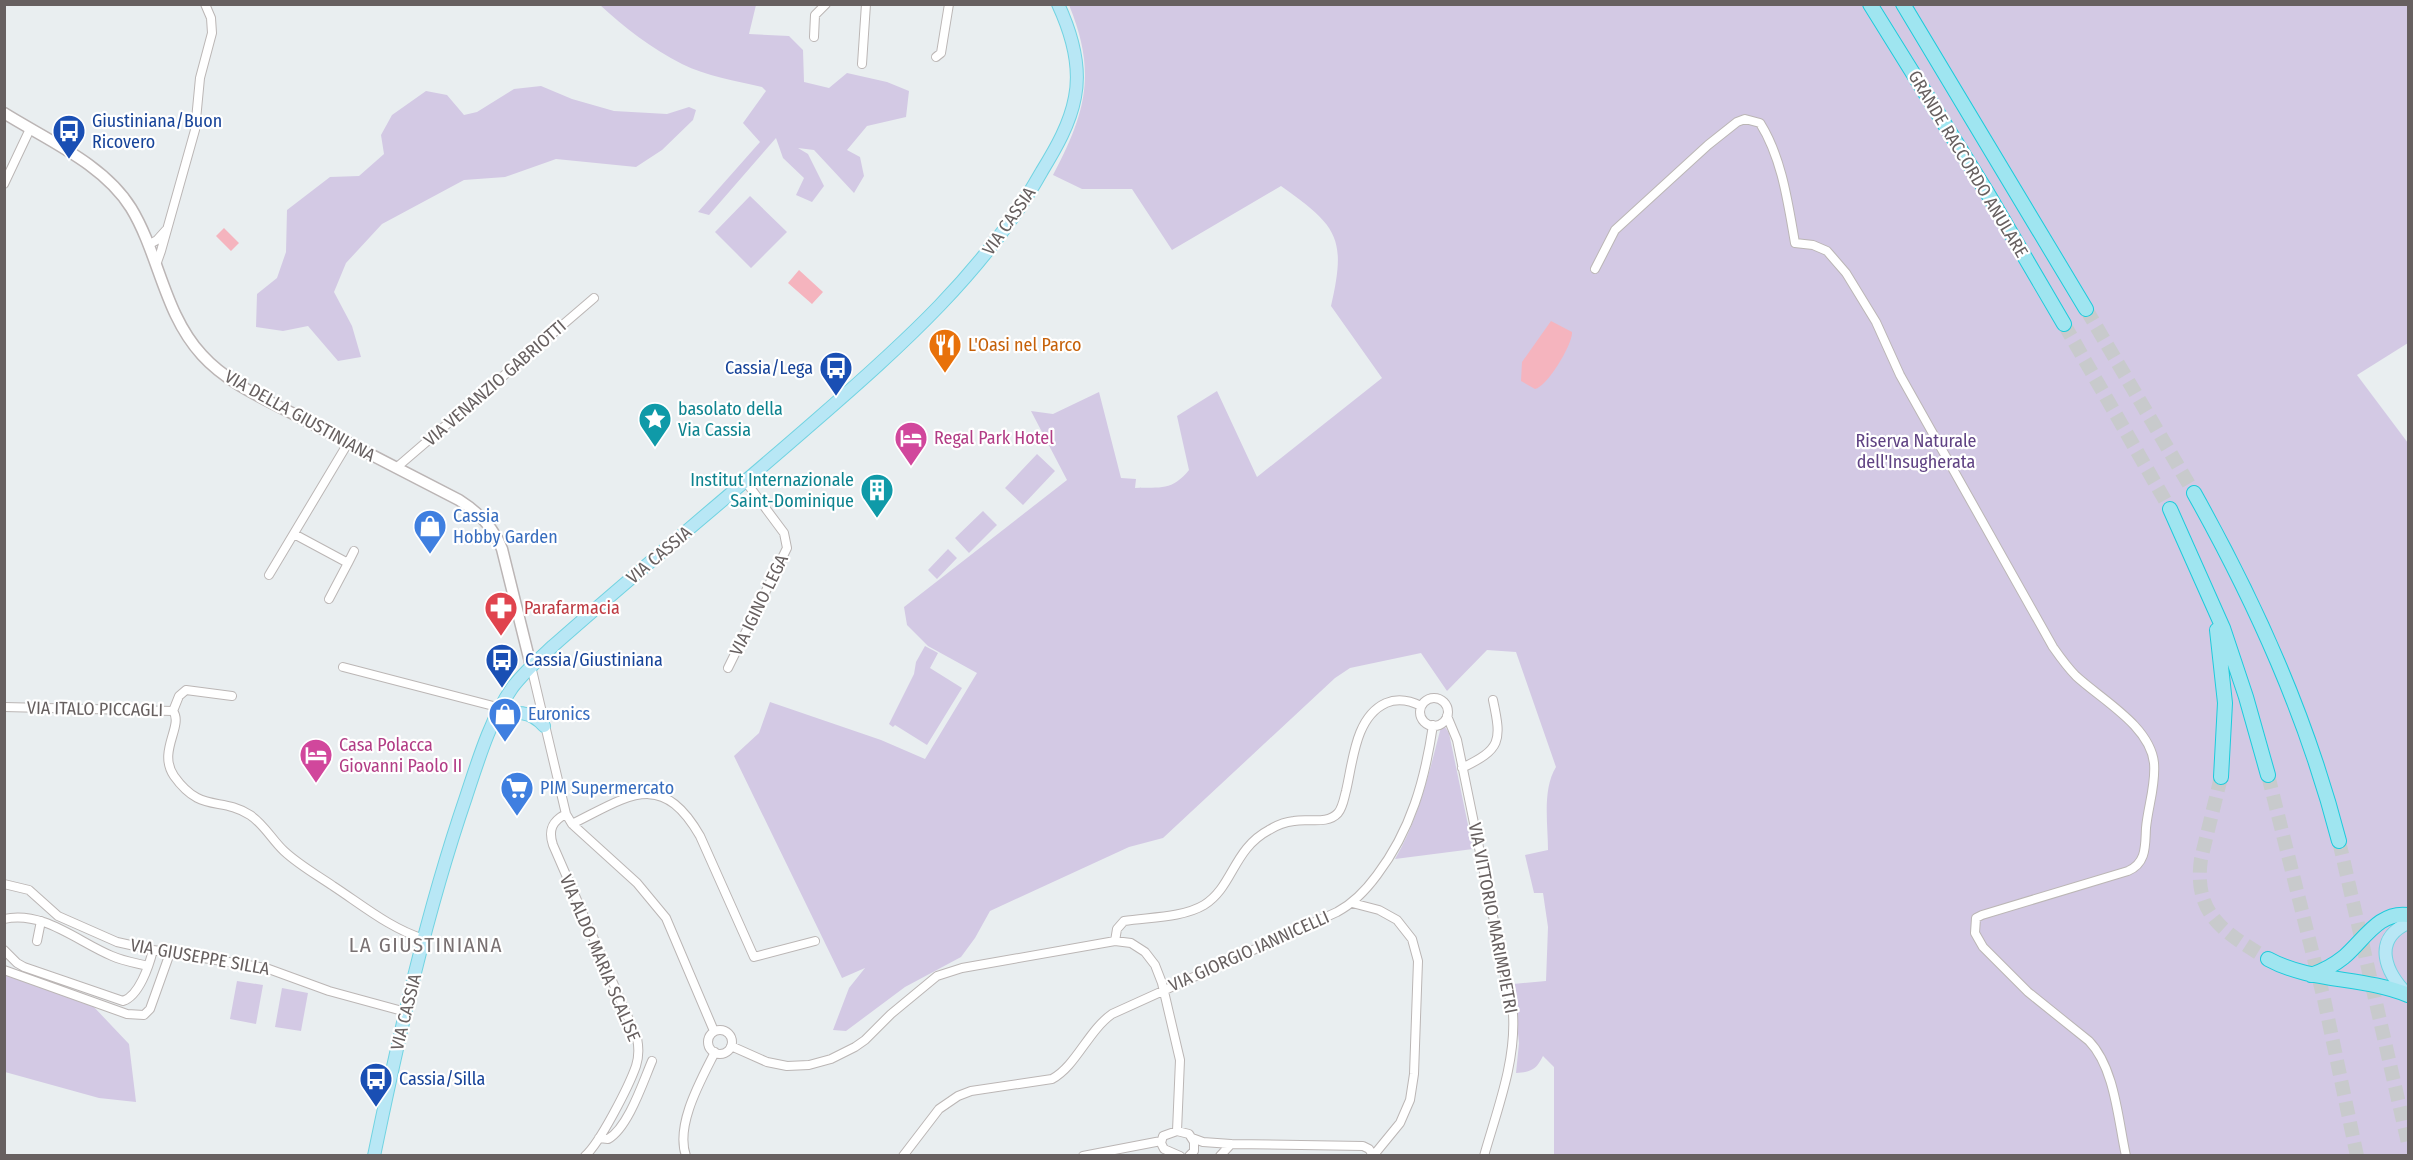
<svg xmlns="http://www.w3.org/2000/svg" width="2413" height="1160" font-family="'Fira Sans Condensed',sans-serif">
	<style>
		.green { fill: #d3c9e4 }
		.water { fill: #f5b4be }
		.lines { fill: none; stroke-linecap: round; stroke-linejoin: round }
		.highway-tunnel { stroke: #c8cacc; stroke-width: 14; stroke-dasharray: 14 7; stroke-linecap: butt }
		.street-casing { stroke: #bbb6b5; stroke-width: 10 }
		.secondary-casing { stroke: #bbb5b5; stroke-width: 13 }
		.primary-casing { stroke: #71d3e1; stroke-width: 14 }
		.highway-casing { stroke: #1dcbdb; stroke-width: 16 }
		.street { stroke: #fff; stroke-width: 8 }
		.secondary { stroke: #fff; stroke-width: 10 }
		.primary { stroke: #b8e7f5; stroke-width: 12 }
		.highway { stroke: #9fe5f0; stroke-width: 14 }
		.labels { text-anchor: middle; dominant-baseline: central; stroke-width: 4.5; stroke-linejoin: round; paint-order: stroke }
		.transit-label { font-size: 18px; fill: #164399; stroke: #fff; text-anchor: start }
		.street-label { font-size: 18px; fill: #676060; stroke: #fff }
		.food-label { font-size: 18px; fill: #c56008; stroke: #fff; text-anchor: start }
		.culture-label { font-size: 18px; fill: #0d838f; stroke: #fff; text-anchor: start }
		.hotel-label { font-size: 18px; fill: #b23c85; stroke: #fff; text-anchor: start }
		.park-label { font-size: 18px; fill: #5f4283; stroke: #fff }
		.shop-label { font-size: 18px; fill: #366cbe; stroke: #fff; text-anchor: start }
		.health-label { font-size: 18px; fill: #be3a42; stroke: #fff; text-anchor: start }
		.quarter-label { font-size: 21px; letter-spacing: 1.5px; fill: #797172; stroke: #fff }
	</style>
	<rect width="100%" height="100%" fill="#e9eef0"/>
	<path class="green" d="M600,5H756L749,34L789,36L803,50L804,82L829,88L847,73L887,82L909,91L906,117L867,126L847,150L860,157L864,176L854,193L814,150L798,148L808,154L824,186L812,202L796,195L804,178L783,158L776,138L709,215L698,212L760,142L743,123L766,91L762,87C736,81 706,76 682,64C652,49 624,27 600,5Z
		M1069,5H2408V343L2357,375L2408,443V1155H1554V1067L1543,1056C1536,1070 1531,1072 1516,1073L1519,1043L1513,984L1546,981L1548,927L1543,893H1534L1525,855L1548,850C1548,824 1542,790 1556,767L1516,652L1487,650L1447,691L1421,653L1350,668L1335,678L1163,838L1129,847L990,911L975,938L961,957L905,987L846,1031L833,1030L849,988L865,968L842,978L734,756L759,733L770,702L881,740L925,759L977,673L928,646L907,625L904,607L1067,480L1031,411L1053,414L1099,392L1121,478L1136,479L1135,488C1161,487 1172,491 1189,470L1177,416L1217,391L1257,477L1382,378L1331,306C1347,237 1337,226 1281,186L1172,250L1132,189H1082L1053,175C1086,112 1097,73 1069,5Z
		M541,86L572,99L614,111L667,114L689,107L696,110L693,120L662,150L636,167L556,159L505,177L464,180L382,224L346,263L334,292L352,326L361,357L338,361L308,326L283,331L256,327L257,294L277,278L286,252L287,210L330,177L359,176L384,154L381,135L392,115L426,91L447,95L464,115L477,112L514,89Z
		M750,196L787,232L751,268L715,232Z
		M1037,454L1055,471L1023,505L1005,488Z
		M983,511L997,525L969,553L955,538Z
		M948,549L957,558L937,579L928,570Z
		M925,646L938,653L930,668L962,688L927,745L895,725L893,727L889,724L914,674L916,662Z
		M1441,727H1445L1449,733L1473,849L1395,859C1419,818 1429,773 1441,727Z
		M4,973L93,1006L129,1044L136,1102L99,1098L5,1072Z
		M237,981L263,985L256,1024L230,1019Z
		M282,988L308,993L301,1031L275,1027Z"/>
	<path class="water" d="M224,228L239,243L231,251L216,236Z
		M799,270L823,292L812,304L788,283Z
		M1551,321L1572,332C1573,344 1547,387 1535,389L1521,381L1522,362Z"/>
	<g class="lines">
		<path class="highway-tunnel" d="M2086,309L2194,493
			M2064,324L2170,509
			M2268,775L2324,999L2357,1156
			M2221,777L2201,859C2193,916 2226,933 2268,959
			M2339,841L2408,1143"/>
		<g class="street-casing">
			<path id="street" d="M814,37L815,15L826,4
				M936,57L941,53L949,4
				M862,64L866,4
				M4,184L30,129
				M148,245L157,240L166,230
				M156,265L161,251L195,130L200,78L212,33L211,18L205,4
				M1595,269L1615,230L1708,145L1737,122L1745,119L1760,123C1782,158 1788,203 1795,243L1813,245L1827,251L1846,273L1876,322L1900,375L2053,647C2060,657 2067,667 2076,676C2102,700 2150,726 2154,763C2156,785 2148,806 2146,828C2145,845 2147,863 2128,871L1982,915L1976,918L1975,933L1983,947L2028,992L2089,1041C2115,1068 2118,1120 2126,1156
				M396,468L594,298
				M294,534L348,563L329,599
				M348,563L354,551
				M269,575L348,443
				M531,666L566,814L572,824L637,883L666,918L714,1031
				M343,667L501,708
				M728,668L787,548L784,533L746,482
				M1420 712a14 14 0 1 1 28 0a14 14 0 1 1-28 0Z
				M4,707L173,711C184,726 157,751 174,776C201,814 220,796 250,815C264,824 272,840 284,851C299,865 317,875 333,886C362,905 391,929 424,939
				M173,711L179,696L186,690L232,696
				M1447,716L1457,740L1513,1014C1516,1062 1497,1110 1484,1156
				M1462,768C1501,749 1502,742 1493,700
				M566,814C552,821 548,830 553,845L637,1038C639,1048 639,1057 636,1066C629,1086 600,1143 585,1156
				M572,824C627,797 661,768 700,836L754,957L815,941
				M4,884L29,890L58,916L117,942L153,950L266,968L329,991L406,1012
				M1352,903L1379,910L1397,920L1412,939L1418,961L1414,1074L1410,1100L1400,1123L1373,1156
				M4,919C43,910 78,942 112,956C123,961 136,963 148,966
				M37,941L41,921
				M1115,941L1117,929L1124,921C1149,917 1182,918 1204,905C1233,887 1233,849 1269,830C1277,825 1285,822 1294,821C1308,818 1327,825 1338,813C1343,807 1344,798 1346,791C1353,762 1355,717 1386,703C1398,698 1409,700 1421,706
				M4,950L17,963L24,967L123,1001C139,996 149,966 153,950
				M4,970L127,1014L144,1015L150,1009L170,953
				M708 1042a12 12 0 1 1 24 0a12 12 0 1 1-24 0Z
				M731,1046L767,1062L787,1066L809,1065L831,1059L855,1047L865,1040L891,1014L937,976L962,968L1115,941L1131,943L1145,952L1155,965L1162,983L1180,1060L1177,1131
				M599,1138L608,1139C628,1128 643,1082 652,1061
				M1192,1138L1203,1142L1231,1144L1220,1156
				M1231,1144L1363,1146L1369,1149L1373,1155
				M686,1156C675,1125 701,1080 715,1052
				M903,1156L939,1109L958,1096L971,1091L1052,1079C1076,1066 1088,1031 1112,1014L1337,912C1354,903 1366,890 1377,875C1411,830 1425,780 1433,725
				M1083,1156L1161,1141
				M1180,1156L1164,1149L1161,1143L1163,1136L1177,1131L1189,1134L1194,1142V1151L1189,1156"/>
		</g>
		<g class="secondary-casing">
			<path id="secondary" d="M4,113C47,140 104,164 131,208C159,254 164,314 202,355C229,385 270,401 305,420C356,447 408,474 459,500C478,512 494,528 502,549L531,666"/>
		</g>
		<g class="primary-casing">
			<path id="primary" d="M496,717C516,711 530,710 544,726
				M2408,995C2386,973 2371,940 2408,923
				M374,1156C399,1035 426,914 466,797C478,761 490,720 512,688C524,672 539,659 553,646C639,570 728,497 815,421C900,347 986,271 1042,171C1056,148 1070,124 1075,97C1081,67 1071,32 1058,4"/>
		</g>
		<g class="highway-casing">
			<path id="highway" d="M1870,4L1988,194L2064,324
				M1903,4L2086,309
				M2194,493C2256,604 2307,717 2339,841
				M2170,509L2223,628L2246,697L2268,775
				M2217,630L2225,703L2221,777
				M2268,959C2312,983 2362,976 2408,995
				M2311,975C2323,971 2334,965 2344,957C2364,940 2379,911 2408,915"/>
		</g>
		<use href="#street" class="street"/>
		<use href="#secondary" class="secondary"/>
		<use href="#primary" class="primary"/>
		<use href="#highway" class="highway"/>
	</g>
	<defs>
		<g id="bus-pin" transform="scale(1.725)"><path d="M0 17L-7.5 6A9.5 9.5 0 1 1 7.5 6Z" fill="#1a4fb4" stroke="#fff"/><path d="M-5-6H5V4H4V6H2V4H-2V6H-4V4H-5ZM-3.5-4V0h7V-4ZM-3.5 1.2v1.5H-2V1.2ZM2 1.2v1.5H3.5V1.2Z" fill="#fff"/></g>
		<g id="restaurant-pin" transform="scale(1.725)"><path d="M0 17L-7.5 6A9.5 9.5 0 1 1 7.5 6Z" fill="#e8710a" stroke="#fff"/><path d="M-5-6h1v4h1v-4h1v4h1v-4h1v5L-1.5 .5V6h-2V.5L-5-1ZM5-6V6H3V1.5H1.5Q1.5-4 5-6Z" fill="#fff"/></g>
		<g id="sight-pin" transform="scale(1.725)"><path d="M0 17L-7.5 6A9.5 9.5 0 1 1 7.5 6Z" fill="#0f9aa8" stroke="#fff"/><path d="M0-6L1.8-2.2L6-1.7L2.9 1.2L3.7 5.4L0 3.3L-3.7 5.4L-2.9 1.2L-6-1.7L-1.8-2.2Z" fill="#fff"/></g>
		<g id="hotel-pin" transform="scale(1.725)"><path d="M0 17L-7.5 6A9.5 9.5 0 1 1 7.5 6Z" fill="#d1479c" stroke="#fff"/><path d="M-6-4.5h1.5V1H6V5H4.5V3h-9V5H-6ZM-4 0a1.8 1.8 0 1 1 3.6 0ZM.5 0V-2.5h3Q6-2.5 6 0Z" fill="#fff"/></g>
		<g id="building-pin" transform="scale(1.725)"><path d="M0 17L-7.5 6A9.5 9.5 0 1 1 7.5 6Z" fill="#0f9aa8" stroke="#fff"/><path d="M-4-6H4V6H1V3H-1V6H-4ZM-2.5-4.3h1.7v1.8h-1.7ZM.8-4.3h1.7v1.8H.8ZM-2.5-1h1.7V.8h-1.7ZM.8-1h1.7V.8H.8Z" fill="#fff"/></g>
		<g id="shop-pin" transform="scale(1.725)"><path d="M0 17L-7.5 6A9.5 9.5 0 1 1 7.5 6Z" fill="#3f7fe0" stroke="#fff"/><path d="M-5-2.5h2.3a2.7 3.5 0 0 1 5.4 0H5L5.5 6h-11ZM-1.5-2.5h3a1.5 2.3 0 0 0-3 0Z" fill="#fff"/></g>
		<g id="pharmacy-pin" transform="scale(1.725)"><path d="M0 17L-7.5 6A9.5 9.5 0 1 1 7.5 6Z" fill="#e0444e" stroke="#fff"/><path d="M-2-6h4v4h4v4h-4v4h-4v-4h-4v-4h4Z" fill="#fff"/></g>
		<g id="supermarket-pin" transform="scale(1.725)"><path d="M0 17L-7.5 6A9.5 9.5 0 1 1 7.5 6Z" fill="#3f7fe0" stroke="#fff"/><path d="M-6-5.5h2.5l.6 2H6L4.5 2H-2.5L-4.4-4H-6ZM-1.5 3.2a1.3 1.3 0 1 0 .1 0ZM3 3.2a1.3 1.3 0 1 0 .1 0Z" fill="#fff"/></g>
	</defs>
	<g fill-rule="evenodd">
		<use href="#bus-pin" x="69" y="131"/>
		<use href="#restaurant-pin" x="945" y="345"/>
		<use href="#bus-pin" x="836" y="368"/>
		<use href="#sight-pin" x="655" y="419"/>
		<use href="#hotel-pin" x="911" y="438"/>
		<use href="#building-pin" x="877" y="490"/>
		<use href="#shop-pin" x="430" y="526"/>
		<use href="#pharmacy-pin" x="501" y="608"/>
		<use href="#bus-pin" x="502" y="660"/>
		<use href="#shop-pin" x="505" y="714"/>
		<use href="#hotel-pin" x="316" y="755"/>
		<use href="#supermarket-pin" x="517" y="788"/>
		<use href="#bus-pin" x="376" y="1079"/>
	</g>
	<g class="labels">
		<g class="transit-label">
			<text x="92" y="121">Giustiniana/Buon<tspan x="92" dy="21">Ricovero</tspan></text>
			<text x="813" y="368" text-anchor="end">Cassia/Lega</text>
			<text x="525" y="660">Cassia/Giustiniana</text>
			<text x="399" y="1079">Cassia/Silla</text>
		</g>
		<g class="street-label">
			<text transform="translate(1968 164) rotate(59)">GRANDE RACCORDO ANULARE</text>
			<text transform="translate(1009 221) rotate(-55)">VIA CASSIA</text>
			<text transform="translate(495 383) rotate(-41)">VIA VENANZIO GABRIOTTI</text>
			<text transform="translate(300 416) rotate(29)">VIA DELLA GIUSTINIANA</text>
			<text transform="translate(659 555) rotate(-40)">VIA CASSIA</text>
			<text transform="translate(759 605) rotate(-64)">VIA IGINO LEGA</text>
			<text transform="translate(95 709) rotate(1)">VIA ITALO PICCAGLI</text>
			<text transform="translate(1493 918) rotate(79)">VIA VITTORIO MARIMPIETRI</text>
			<text transform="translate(1249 951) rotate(-24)">VIA GIORGIO IANNICELLI</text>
			<text transform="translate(200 957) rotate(10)">VIA GIUSEPPE SILLA</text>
			<text transform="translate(600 958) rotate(67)">VIA ALDO MARIA SCALISE</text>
			<text transform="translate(406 1012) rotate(-76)">VIA CASSIA</text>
		</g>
		<g class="food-label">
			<text x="968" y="345">L'Oasi nel Parco</text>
		</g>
		<g class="culture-label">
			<text x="678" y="409">basolato della<tspan x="678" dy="21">Via Cassia</tspan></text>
			<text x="854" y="480" text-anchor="end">Institut Internazionale<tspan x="854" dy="21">Saint-Dominique</tspan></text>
		</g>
		<g class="hotel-label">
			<text x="934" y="438">Regal Park Hotel</text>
			<text x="339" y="745">Casa Polacca<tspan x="339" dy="21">Giovanni Paolo II</tspan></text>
		</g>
		<g class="park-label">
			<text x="1916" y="441">Riserva Naturale<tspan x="1916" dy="21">dell'Insugherata</tspan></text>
		</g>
		<g class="shop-label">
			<text x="453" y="516">Cassia<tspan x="453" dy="21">Hobby Garden</tspan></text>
			<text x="528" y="714">Euronics</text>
			<text x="540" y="788">PIM Supermercato</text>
		</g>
		<g class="health-label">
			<text x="524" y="608">Parafarmacia</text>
		</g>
		<g class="quarter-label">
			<text x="426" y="945">LA GIUSTINIANA</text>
		</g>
	</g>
	<rect width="2413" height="1160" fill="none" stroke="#676060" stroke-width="12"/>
</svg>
